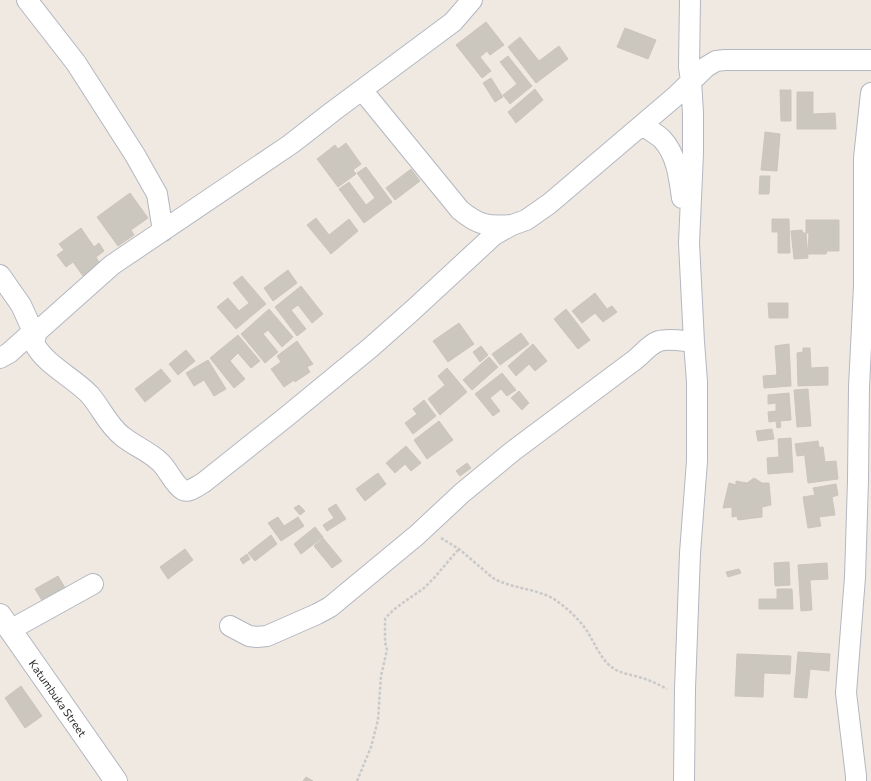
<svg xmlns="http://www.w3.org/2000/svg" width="871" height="781" font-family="Commissioner,sans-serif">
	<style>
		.building { fill: #cbc7bf; stroke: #cbc5ba }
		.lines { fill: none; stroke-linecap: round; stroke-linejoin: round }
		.street-casing { stroke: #b4b7c1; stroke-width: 22 }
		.secondary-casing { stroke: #b4b7c1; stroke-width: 24 }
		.path { stroke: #c9c9c9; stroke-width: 2.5; stroke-dasharray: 3 2; stroke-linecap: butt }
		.street { stroke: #fff; stroke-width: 20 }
		.secondary { stroke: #fff; stroke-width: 22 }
		.labels { text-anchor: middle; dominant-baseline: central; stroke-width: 3; stroke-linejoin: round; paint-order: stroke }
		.street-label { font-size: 11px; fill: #2e2e2e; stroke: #fff }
	</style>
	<rect width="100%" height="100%" fill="#efe9e1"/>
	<path class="building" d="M486,22L504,45L490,55L487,51L480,57L491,71L482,78L456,45Z
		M625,28L656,40L648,59L617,47Z
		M520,37L539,61L559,46L568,59L536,83L508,47Z
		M508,56L532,86L510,104L503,95L517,84L500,62Z
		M491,78L503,97L495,102L483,83Z
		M535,89L543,100L516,123L508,112Z
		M780,90H791V121H781Z
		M797,92H813V114L835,113L836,129H797Z
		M765,132L780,134L777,171L761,170Z
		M346,143L361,164L353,170L356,174L338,187L317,159L335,145L338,149Z
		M366,167L392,202L364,223L339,189L349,182L366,205L375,198L357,173Z
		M411,169L420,181L395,200L386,188Z
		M760,176H770L769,194H759Z
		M130,193L148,218L131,230L134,235L118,246L97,217Z
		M316,218L329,235L349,219L358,231L331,254L307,225Z
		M772,219H789L790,253H778V232H772Z
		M806,220H839V251H827L826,254H808L809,233H806Z
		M81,228L94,247L99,243L104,251L96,257L100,264L83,276L73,262L66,267L57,255L64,250L59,244Z
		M802,230L803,233H806L808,258L794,259L791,231Z
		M288,270L297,283L273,301L264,288Z
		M242,276L266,304L236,329L217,307L228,298L239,311L249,303L233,283Z
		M301,286L323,314L312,323L298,305L291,310L306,329L297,336L275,307Z
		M595,293L607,309L612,306L617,312L603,322L595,313L582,323L572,311Z
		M768,303H788V318H769Z
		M269,309L293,337L282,347L268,330L263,334L278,352L265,363L241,334Z
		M566,309L590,340L578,349L554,319Z
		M459,323L474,344L448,362L433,341Z
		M521,333L529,344L500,365L492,354Z
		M238,335L260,361L251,368L238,353L230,361L245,379L234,388L210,358Z
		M297,341L313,364L307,367L310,372L295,382L294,380L284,387L271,369L281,362L277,356Z
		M533,344L547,361L535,371L529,364L516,376L508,366Z
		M789,344L791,386L764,388L763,376L777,375L775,346Z
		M481,346L488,355L480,362L473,352Z
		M803,348H810L811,368L828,367V385L798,386L797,353L803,352Z
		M186,350L195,361L178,375L169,364Z
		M489,357L498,367L472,390L463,380Z
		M208,360L226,389L214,396L204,380L194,386L186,373Z
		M447,368L467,392L440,415L428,399L445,385L438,376Z
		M161,369L171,381L145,402L135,389Z
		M502,373L516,390L507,396L501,389L490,398L500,411L493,416L475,394Z
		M808,389L811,426L797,427L794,390Z
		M519,391L529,403L522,410L511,398Z
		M789,393L791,420L780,421L781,427L777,428L776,421L769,422L768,412L776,411V403L768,404V395Z
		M424,400L436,416L413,434L405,423L417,414L413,409Z
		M439,421L453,440L427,459L414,440Z
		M772,429L774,439L758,441L756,431Z
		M791,438L793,472L768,474L767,458L779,457L778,439Z
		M818,441L820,453L797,456L795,444Z
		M406,446L421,463L411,471L405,464L395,473L386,463Z
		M823,447L825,462L836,461L838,479L808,483L804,449Z
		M467,463L471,468L460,476L456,471Z
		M378,473L386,484L365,501L356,489Z
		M754,478L762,483H769L771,505L762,507V517L738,520L737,516L732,517V507L723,508L729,483L736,485V481L747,483Z
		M836,484L838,495L832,497L835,515L819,517L821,526L808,528L803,497L815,495L813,488Z
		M336,504L346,519L327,531L323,525L334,518L328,509Z
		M299,505L305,511L300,515L294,508Z
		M278,517L284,526L298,517L304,526L281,541L268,523Z
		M315,527L323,537L301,554L294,544Z
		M271,535L277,544L255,561L248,553Z
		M323,538L342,561L332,568L314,546Z
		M185,549L193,560L168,579L160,567Z
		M247,554L250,559L243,564L240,559Z
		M789,562L790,585L775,586L774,563Z
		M827,563L828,579L810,580L812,610L801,611L798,565Z
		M739,569L741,573L728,577L726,572Z
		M58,576L67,591L44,604L35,589Z
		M777,589H792L793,609H759V599H777Z
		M798,652L830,654L829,671L810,669L807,698L794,697Z
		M737,654L791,656L790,674L764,673L763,697L735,696Z
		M21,686L42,716L25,728L5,698Z
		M306,777L313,781H303Z"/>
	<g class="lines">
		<g class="street-casing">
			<path id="street" d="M27,0L76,63L135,155L157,194L163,231
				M362,90L460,210C478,225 488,227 511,225
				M643,124C649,131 656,133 662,139C677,155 679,177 682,198
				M0,275L21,305L31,327H38L34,343C45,365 73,377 90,395C101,408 108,425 122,436C134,446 149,451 160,462C168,469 174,485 183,490C189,493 197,486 203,483L286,417L370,348L413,310L494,235L512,225L526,220L549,204L677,95L706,67L716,61L725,60H871
				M0,358L9,353L38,327L39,330L112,265L291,144L332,112L453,22L472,0
				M230,626L249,636L257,637L267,636L317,614L330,607L417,535L462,493L513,451L636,359C643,353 650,344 659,341C669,338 683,341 694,342
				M10,630L93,584
				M684,781L685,689L690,553L697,461V382L694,342L689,243L693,153V113L691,81L689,67L690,0
				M856,781V776L846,693L855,577L858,480L859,387L864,286V158L871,93"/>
		</g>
		<g class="secondary-casing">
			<path id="secondary" d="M0,615L116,781"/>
		</g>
		<path class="path" d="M441,538L459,549L493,578C512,589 535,588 554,599C566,607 579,619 587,631C594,642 599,655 608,664C617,673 628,674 639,677C649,680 658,684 667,689
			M357,781L371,747L378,720L381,676L387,650L385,642V619C395,606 411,598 424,588C437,576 447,562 459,549"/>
		<use href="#street" class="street"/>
		<use href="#secondary" class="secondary"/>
	</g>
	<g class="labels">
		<g class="street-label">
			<text transform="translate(58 698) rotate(55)">Katumbuka Street</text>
		</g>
	</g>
</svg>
